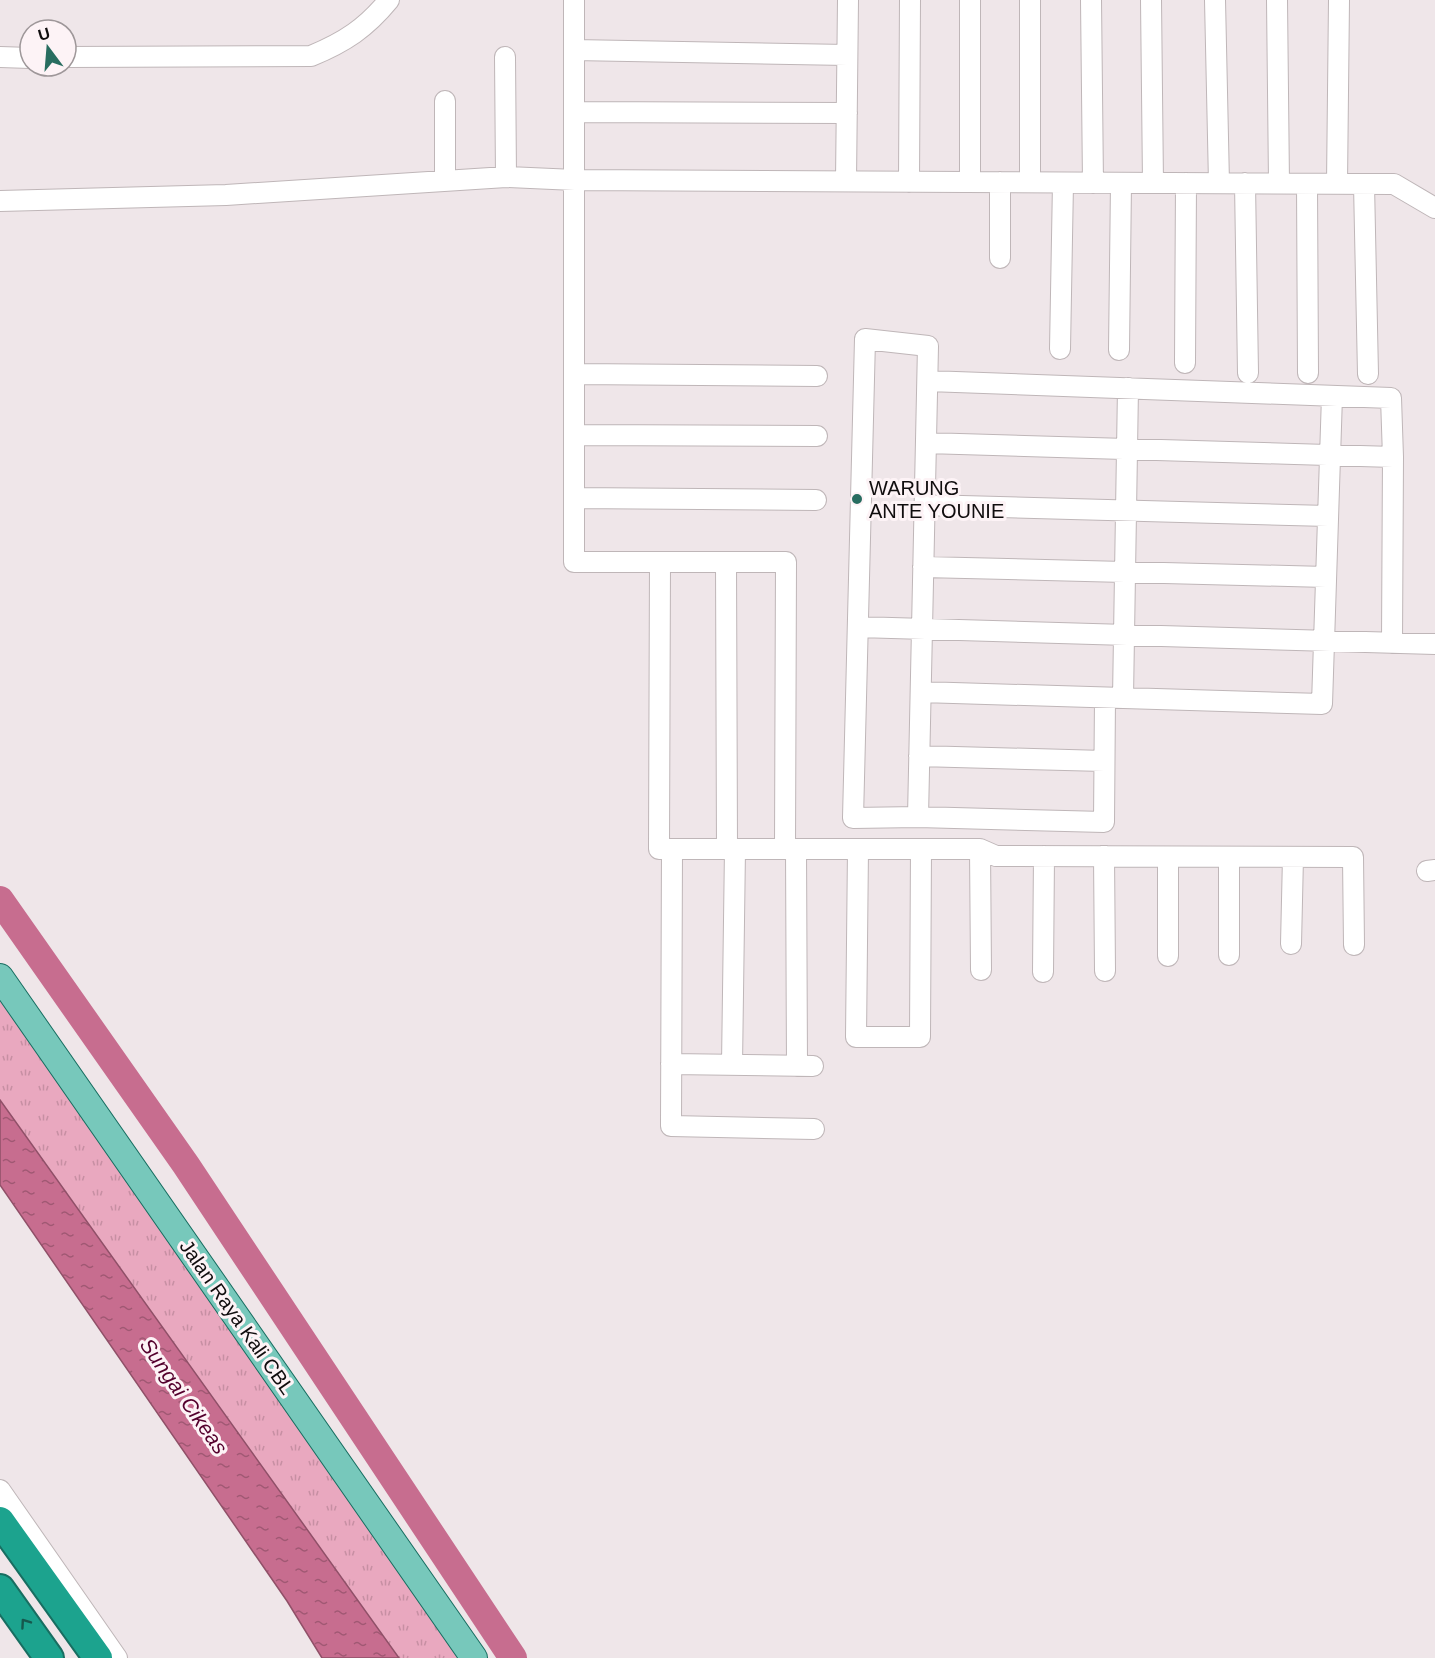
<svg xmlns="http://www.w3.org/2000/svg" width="1435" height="1658" font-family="Arial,sans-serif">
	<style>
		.grass { fill: url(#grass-tufts) }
		.water { fill: url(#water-ripples); stroke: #905068; stroke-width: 1.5 }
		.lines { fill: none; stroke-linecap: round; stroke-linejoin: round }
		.river { stroke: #c76d8f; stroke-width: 28 }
		.minor-casing { stroke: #bfb6b8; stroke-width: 22 }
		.major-casing { stroke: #186e61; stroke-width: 28 }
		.highway-casing { stroke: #186e61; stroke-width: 32 }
		.minor { stroke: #fff; stroke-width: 20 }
		.major { stroke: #77c8bb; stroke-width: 26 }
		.highway { stroke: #1ca38e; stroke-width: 28 }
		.oneway { stroke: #16584e }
		.poi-dot { fill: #286d60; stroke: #fdf3f6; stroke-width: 2 }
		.labels { text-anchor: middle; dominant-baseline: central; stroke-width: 6; stroke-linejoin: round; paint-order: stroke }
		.poi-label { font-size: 20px; fill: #100d0e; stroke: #fdf3f6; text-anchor: start }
		.street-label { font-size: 20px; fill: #100d0e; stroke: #fdf3f6 }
		.water-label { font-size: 21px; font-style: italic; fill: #54002d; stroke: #fdf3f6 }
	</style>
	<defs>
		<pattern id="grass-tufts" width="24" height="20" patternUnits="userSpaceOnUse" patternTransform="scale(1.5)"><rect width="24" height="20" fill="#e9a8bf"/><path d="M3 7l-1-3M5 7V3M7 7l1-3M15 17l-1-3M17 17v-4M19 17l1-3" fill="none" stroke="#c78fa3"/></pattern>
		<pattern id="water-ripples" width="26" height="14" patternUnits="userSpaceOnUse" patternTransform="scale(1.5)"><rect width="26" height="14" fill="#c76d8f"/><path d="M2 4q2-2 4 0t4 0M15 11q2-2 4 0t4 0" fill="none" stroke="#a05873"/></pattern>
	</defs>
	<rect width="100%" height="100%" fill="#efe6e9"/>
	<path class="grass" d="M0,977L474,1658H396L0,1100Z"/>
	<path class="water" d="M0,1100L399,1658H322L287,1601L0,1185Z"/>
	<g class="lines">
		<path class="river" d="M0,900L186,1165L513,1658"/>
		<g class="minor-casing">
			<path id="minor" d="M574,0V562H786L785,849
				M970,0V182
				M1030,0V182
				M1091,0L1093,183
				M1151,0L1153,183
				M1215,0L1219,183
				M1277,0L1279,183
				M574,50L847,55
				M0,57L30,58
				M66,57L311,56C345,42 366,28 389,0
				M505,57L506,177
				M575,112L847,113
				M445,181V101
				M846,181L848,0
				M909,182L910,0
				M1000,182V258
				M1245,183L1248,373
				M1307,184L1308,373
				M1337,184L1339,0
				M1364,184L1368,374
				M0,201L226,195L506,177L575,180L1394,184L1435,208
				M865,339L928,346L918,817L853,818Z
				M1060,349L1063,183
				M1119,350L1121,183
				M1185,363L1186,183
				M575,374L817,376
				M928,381L1391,398L1393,457L1392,643
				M575,435L817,436
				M926,443L1393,457
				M574,498L816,500
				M925,505L1328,516
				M660,562L659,849H980L996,856L1353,857L1354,945
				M726,562L727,849
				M923,567L1326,577
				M858,627L1435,644
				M921,692L1322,704L1332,396
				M1123,698L1128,388
				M919,756L1104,761
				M918,817L1104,822L1105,698
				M672,849L671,1126L814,1129
				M796,849L797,1066
				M858,849L856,1037H920L921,849
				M980,849L981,970
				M1104,856L1105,971
				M1168,857V956
				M1229,857V955
				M1427,871L1435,870
				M1291,944L1293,857
				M1043,972L1044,856
				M671,1064L813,1066
				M732,1065L735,849
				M0,1490L117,1658"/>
		</g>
		<g class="major-casing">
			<path id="major" d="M0,977L474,1658"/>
		</g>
		<g class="highway-casing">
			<path id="highway" d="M0,1521L98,1658
				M0,1589L49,1658"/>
		</g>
		<use href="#minor" class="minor"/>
		<use href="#major" class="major"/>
		<use href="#highway" class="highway"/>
	</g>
	<defs><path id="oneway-chevron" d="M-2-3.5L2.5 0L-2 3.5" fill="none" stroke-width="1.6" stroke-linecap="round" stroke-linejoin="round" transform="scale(1.5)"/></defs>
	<use class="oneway" href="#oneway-chevron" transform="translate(25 1623) rotate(-125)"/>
	<circle class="poi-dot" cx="857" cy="499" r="6"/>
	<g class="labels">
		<g class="poi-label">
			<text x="869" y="488">WARUNG<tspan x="869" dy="23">ANTE YOUNIE</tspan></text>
		</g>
		<g class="street-label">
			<text transform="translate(237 1317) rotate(55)">Jalan Raya Kali CBL</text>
		</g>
		<g class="water-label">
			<text transform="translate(184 1396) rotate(55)">Sungai Cikeas</text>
		</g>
	</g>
	<g transform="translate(48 48) rotate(344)"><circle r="28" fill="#fdf3f6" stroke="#9e9799" stroke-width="1.5"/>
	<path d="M0-4.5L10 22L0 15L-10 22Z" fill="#286d60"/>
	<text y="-9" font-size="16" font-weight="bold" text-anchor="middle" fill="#100d0e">U</text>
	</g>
</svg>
